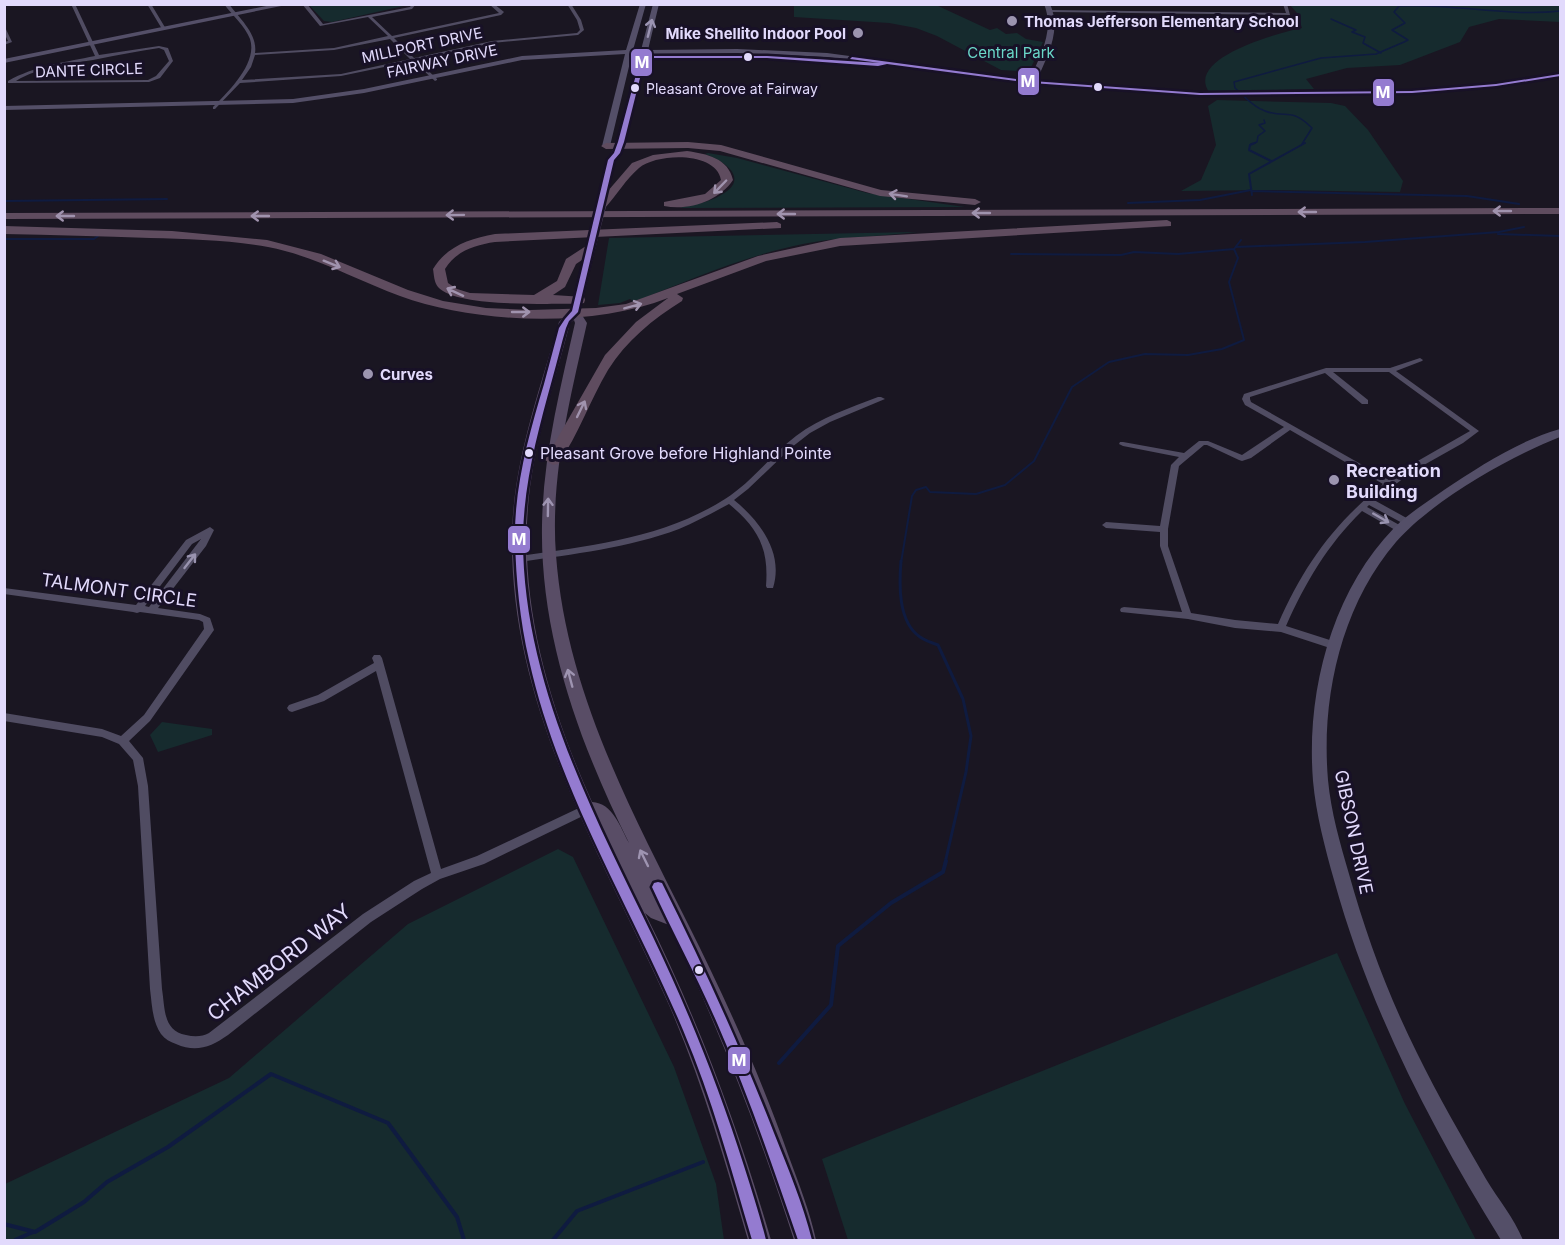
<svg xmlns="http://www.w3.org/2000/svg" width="1565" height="1245" font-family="Inter,sans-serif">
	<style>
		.green { fill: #162b2e }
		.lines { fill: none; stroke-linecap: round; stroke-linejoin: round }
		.stream-far3 { stroke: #0f1b40; stroke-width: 1.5 }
		.stream-far2 { stroke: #0f1b40; stroke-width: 2 }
		.stream-far1 { stroke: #0f1b40; stroke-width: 3 }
		.stream { stroke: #0f1b40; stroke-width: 4 }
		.street { fill: #504c62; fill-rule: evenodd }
		.secondary { fill: #544f68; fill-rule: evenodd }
		.primary { fill: #594d66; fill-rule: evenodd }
		.highway { fill: #5f4c5f; fill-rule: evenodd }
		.primary-bridge { stroke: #594d66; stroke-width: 10 }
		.bus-1-casing { stroke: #181127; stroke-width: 5 }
		.bus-1 { fill: #947bd0; fill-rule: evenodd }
		.oneway { stroke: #9b94b2 }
		.oneway2 { stroke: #a093ae }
		.oneway3 { stroke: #9e94b1 }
		.oneway4 { stroke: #9993af }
		.poi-dot { fill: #9c95b0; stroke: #181127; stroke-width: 2 }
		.bus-dot { fill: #e2dafc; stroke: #181127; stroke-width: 2 }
		.labels { text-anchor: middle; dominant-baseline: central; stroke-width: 6; stroke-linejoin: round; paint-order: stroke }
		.far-bus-label { font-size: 14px; fill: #e2dafc; stroke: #181127; text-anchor: start }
		.far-poi-label { font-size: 15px; font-weight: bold; fill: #e2dafc; stroke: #181127; text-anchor: start }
		.far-street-label { font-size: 15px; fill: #e2dafc; stroke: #181127 }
		.far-park-label { font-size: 15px; fill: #6ad8c9; stroke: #181127 }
		.bus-label { font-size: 16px; fill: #e2dafc; stroke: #181127; text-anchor: start }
		.poi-label { font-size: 18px; font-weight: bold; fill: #e2dafc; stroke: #181127; text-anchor: start }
		.street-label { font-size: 18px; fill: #e2dafc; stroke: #181127 }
		.near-street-label { font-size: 21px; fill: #e2dafc; stroke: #181127 }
		.line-badge { stroke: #181127; stroke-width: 2 }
		.badge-label { font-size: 16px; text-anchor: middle; font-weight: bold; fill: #fff }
	</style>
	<rect width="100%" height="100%" fill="#1a1622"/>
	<path class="green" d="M309,5H408L332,22L324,21Z
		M794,5H936L990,30L997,28L1006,34L1017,33L1026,39L1043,42L1027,76L1020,79V71L1001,70L937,36L916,28L889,23L794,17Z
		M1290,5H1560V22L1499,19L1469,27L1460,42L1400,65L1347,68L1306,79L1314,89L1209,92C1185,57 1282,32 1302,28L1297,13Z
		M1217,100L1331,103L1345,106L1368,130L1403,181L1400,192L1268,190L1181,191L1201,180L1216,145L1208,106Z
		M708,153L737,158L867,193L965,207L680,208C693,204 709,203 721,195C751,178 724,161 705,154Z
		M917,232C879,237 841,236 803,244C743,256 688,281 631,303L633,301L630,299L620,303L598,305L609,238Z
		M162,722L212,729V735L158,752L150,735Z
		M558,849L573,857L674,1067L716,1184L724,1240H5V1184L229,1078L408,924Z
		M1337,953L1405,1104L1476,1240H848L822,1159Z"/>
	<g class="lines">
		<path class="stream-far3" d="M1331,19L1356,30L1352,32L1365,37L1363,43L1381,53
			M1251,144L1257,142L1258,136L1265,131L1259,125L1265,123L1264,120
			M1302,144L1312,128C1291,107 1287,119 1265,111C1253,107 1244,96 1235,88L1234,82L1321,58L1376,54L1404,42L1408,40L1392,30L1405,23L1394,12L1399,6C1453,3 1506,17 1560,11"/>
		<path class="stream-far2" d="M1255,143L1250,145L1249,150L1271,161
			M1252,191L1467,196L1519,204
			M1252,195L1249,174L1305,143
			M4,201L167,199
			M1128,203L1200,200L1251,190
			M1498,234L1560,236
			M4,239H94L98,236
			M1236,247L1365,242L1499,232L1524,227
			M1011,254L1121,255L1134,252L1178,254L1234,249
			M901,563L912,496L916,490L926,487L930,492L976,494L1005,485L1034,461L1072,387L1109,362L1145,354L1188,355L1222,349L1244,340L1229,282L1238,258L1234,249L1241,240"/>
		<path class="stream-far1" d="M901,561C899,585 898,622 920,637C926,641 932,643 938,645L963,699L971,736L966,772L945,863"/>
		<path class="stream" d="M779,1063L831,1005L838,946L891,903L943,872L946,861
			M4,1224L35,1232L84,1202L107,1182L168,1147L271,1074L388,1123L457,1217L464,1240
			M15,1240L33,1232
			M553,1240L577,1211L703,1162"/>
		<path class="street" d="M71,4H75L99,55L159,46L168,48L173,61L160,78L149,82L8,83V81C34,66 66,62 95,56ZM159,48L164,50L169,61L156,76L148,80L16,81C40,66 72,64 98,59C118,55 138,51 159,48Z
			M147,4H151L166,29H162Z
			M224,4H229C239,18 258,34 255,53L334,48L388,36L368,17L320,26L302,4H307L323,24L410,7L412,4H416L412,9L372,17L392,36L499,13L489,4H494L504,12L501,15L394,38L414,58L492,41L577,33L580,30L577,20L567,4H571L581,20L584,30L578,35L492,43L417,60L437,79V80L435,81L413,61L341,76L240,83L215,109H213V107C228,92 258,63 250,39C245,26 232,15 224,4ZM390,39L410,59L341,74L242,80L251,67L255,55L334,50Z
			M1283,4H1287L1290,15L1051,12L1049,11L1051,10L1286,13Z
			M4,25L12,42L4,45V42L8,41L4,33Z
			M1420,358L1423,360L1422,361L1396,371L1479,431L1463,443L1415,470L1374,500L1412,521L1413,523L1412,525H1406L1369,505L1367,507L1403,527L1404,529L1403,531H1397L1362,511C1328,544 1305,583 1286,626L1336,642L1338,645L1336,648L1333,649L1281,632L1235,628L1188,619L1121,612L1120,610L1121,608L1124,607L1182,612L1160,546V532L1106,528L1102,525L1106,522L1160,526L1171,465L1179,457L1123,446L1119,444L1120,442H1123L1184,453L1199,441H1208L1242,455L1284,427L1245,405L1242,399L1244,394L1326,368H1390ZM1333,372H1389L1470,431L1409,466L1389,480L1251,402L1250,399V397L1325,373L1362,404H1368V400ZM1290,430L1383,484C1333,525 1304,565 1278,624L1235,620L1191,613L1168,546V529L1179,466L1204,445H1207L1239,460L1242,461L1251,458Z
			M878,397H881L885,399L830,422L810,433L792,447L748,489L734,500C760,521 784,553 773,588H767L766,586C769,548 758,528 729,504C712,513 696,522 679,529C628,548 573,554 520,562L516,559L520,556C590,546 664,538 725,499C752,482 771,455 796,436C821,417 850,408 878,397Z
			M210,527L214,530L206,546L158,608L200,614L210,618L214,630L150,721L129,741L143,758L148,786L162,989C165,1008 163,1031 186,1035C194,1037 202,1037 209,1033L363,914L414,881L431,873L376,671L324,701L292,712L289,711L287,708L289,705L318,695L374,663L372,658L374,655H380L382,658L441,869L477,856L581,807L585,805L589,807L590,810L589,813L484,864L440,879L422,889L371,922L228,1035C211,1047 196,1053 176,1044C170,1042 165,1039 161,1034C152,1021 152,1004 150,989L138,786L133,760L119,744L102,737L4,721V713L102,729L121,736L144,715L204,629L203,622L199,620L140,612L137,613L133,612L4,594V588L136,605L186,540ZM201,539L149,607L145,606L192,544Z"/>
		<path class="secondary" d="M276,4H291L4,63V59Z
			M640,4H646L633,50H641L653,4H659L648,50L737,49L827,53L1030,80C1040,55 1055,31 1044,4H1050C1062,31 1047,56 1037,80L1200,92L1412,90L1496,83L1560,73V77L1496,87L1412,94L1200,96L1035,84L1030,90L1026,88L1028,84L827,57L737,53L647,54L624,145L620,147L616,145L640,54H632L610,146L606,148L602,146L625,54L522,60L364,93L293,103L4,110V106L293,99L364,89L522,56L626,50Z
			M1560,429V437C1509,457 1433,500 1396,542C1341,606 1321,698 1328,780C1331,812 1340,843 1349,874C1366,935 1388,995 1417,1053C1438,1096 1462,1137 1486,1179C1498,1199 1514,1218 1523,1240H1501C1431,1127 1370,1010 1334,880C1325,848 1316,814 1313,781C1306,693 1331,593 1394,528C1409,513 1427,502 1444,490C1480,466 1518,441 1560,429Z"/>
		<path class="primary" d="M617,143L624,145L615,160L606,206L598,208L607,160Z
			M590,246L595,249L580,312L587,323C570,399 550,477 556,555C566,690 629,806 688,924C726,1000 761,1077 789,1157C799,1184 810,1212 816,1240H794C759,1132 719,1027 669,925L651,918L645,913C698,1019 738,1127 771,1240H748C725,1161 702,1081 669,1005C602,855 511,710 512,540C512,465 539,393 559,322L570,311L585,249ZM574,320L575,323C560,389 543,457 542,525C540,637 580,744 629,843C620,827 613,803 592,802C548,704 516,596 530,487C537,432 556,377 570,323Z"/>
		<path class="highway" d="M688,142L721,145L881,190L975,199L981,202L975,205L880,196L720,151L688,148L606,149L601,146L606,143Z
			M687,151C707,154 728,158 733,180C719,201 689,211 664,206V202L705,194L721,180C716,151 657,153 639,168C626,179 616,196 605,208H597L595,206L632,163L653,155Z
			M1560,208V214L4,219V213Z
			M1167,220L1171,222V226L840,246L766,261L677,294L683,298L682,301C653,319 626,341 608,370C590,400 579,434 558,464L553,465L545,460L605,355L636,322L668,298C592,328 477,324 400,296C356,280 315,256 268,247C229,240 189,239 150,238C102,236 53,235 4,234V226L172,231L267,240L321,254L408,290L443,301L486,308L530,310L596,308L626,304L758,256L840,238Z
			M777,222L781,224V228L495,242C475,245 456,251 445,269L448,283L457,289L470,293L534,295L557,281L566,259L586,246H594V252L576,264L565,287L553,295L584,297L585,300L584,303L579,304C549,303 456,308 438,287C434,282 434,275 433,269C447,246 469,239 495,234Z"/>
		<path class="primary-bridge" d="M590,249L601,206"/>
		<g class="bus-1-casing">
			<path id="bus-1" d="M641,56H767L880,63L850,59L852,57L1032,81L1200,93L1412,91L1496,84L1560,74V76L1496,86L1412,93L1200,95L1032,83L887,64L878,66L767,58H645L624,142L620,153L614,160L578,312L569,321L566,328C561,345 557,362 552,380C538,431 524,482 523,536C522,680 592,811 653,937C689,1012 719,1087 744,1166C752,1191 760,1216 766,1240H752C731,1169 712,1098 683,1030C631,907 558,791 529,660C520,621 516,580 515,540C514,487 529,434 544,384C549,365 554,347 559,328L565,319L572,311L608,160L614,153L618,142Z
				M658,882L662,883C703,965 741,1048 774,1133C788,1168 803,1204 812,1240H798C773,1167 748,1094 717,1023C697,977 673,933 652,887L654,883Z"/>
		</g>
		<use href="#bus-1" class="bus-1"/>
	</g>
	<defs><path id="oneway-shaft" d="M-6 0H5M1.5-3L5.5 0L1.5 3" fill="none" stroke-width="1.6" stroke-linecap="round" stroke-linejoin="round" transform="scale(1.5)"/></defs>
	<use class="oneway" href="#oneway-shaft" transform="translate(650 28) rotate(-76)"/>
	<g class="oneway2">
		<use href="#oneway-shaft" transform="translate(720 187) rotate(134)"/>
		<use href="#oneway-shaft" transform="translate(898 195) rotate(-171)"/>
		<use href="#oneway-shaft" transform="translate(1502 211) rotate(180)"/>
		<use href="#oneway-shaft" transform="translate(1307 212) rotate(180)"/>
		<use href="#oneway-shaft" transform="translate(981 213) rotate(180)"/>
		<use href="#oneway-shaft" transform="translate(786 214) rotate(180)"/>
		<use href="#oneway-shaft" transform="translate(455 215) rotate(179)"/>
		<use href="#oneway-shaft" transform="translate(65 216) rotate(180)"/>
		<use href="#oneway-shaft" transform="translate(260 216) rotate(180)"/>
		<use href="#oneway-shaft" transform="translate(332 264) rotate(22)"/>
		<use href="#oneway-shaft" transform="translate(455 292) rotate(-155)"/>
		<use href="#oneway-shaft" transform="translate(633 306) rotate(-15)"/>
		<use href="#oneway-shaft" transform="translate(521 312)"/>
		<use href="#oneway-shaft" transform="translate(581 409) rotate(-64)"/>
	</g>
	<g class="oneway3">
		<use href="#oneway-shaft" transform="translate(548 507) rotate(-89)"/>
		<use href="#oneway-shaft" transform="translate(570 678) rotate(-105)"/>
		<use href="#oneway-shaft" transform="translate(644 858) rotate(-116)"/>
	</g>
	<g class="oneway4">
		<use href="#oneway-shaft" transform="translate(1381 518) rotate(30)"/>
		<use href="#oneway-shaft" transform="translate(190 561) rotate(-52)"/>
	</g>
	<g class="poi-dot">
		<circle cx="1012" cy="21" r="6"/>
		<circle cx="858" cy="33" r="6"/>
		<circle cx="368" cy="374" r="6"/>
		<circle cx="1334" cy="480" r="6"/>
	</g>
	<g class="bus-dot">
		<circle cx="748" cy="57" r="5"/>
		<circle cx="1098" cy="87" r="5"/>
		<circle cx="635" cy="88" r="5"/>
		<circle cx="529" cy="453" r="5"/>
		<circle cx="699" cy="970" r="5"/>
	</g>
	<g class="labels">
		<g class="far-bus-label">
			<text x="646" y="88">Pleasant Grove at Fairway</text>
		</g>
		<g class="far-poi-label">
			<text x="1024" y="21">Thomas Jefferson Elementary School</text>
			<text x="846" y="33" text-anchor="end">Mike Shellito Indoor Pool</text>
			<text x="380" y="374">Curves</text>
		</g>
		<g class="far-street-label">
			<text transform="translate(422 45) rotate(-12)">MILLPORT DRIVE</text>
			<text transform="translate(442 61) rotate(-12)">FAIRWAY DRIVE</text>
			<text transform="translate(89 70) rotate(-2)">DANTE CIRCLE</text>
		</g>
		<g class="far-park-label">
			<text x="1011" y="52">Central Park</text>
		</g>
		<g class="bus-label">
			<text x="540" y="453">Pleasant Grove before Highland Pointe</text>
		</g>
		<g class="poi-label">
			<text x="1346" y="470">Recreation<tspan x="1346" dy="21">Building</tspan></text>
		</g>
		<g class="street-label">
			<text transform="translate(119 590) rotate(8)">TALMONT CIRCLE</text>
			<text transform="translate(1354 832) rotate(78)">GIBSON DRIVE</text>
		</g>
		<g class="near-street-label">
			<text transform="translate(279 962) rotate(-38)">CHAMBORD WAY</text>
		</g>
	</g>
	<g class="line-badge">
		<rect x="630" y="48" width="23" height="29" rx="6" fill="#947bd0"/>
		<rect x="1017" y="67" width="23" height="29" rx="6" fill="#947bd0"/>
		<rect x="1372" y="78" width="23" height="29" rx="6" fill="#947bd0"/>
		<rect x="507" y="525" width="24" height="29" rx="6" fill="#947bd0"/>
		<rect x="727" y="1046" width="24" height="29" rx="6" fill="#947bd0"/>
	</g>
	<g class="badge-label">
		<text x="642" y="68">M</text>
		<text x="1028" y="87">M</text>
		<text x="1383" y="98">M</text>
		<text x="519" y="545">M</text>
		<text x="739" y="1066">M</text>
	</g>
	<rect width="1565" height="1245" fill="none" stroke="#e2dafc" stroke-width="12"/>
</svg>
